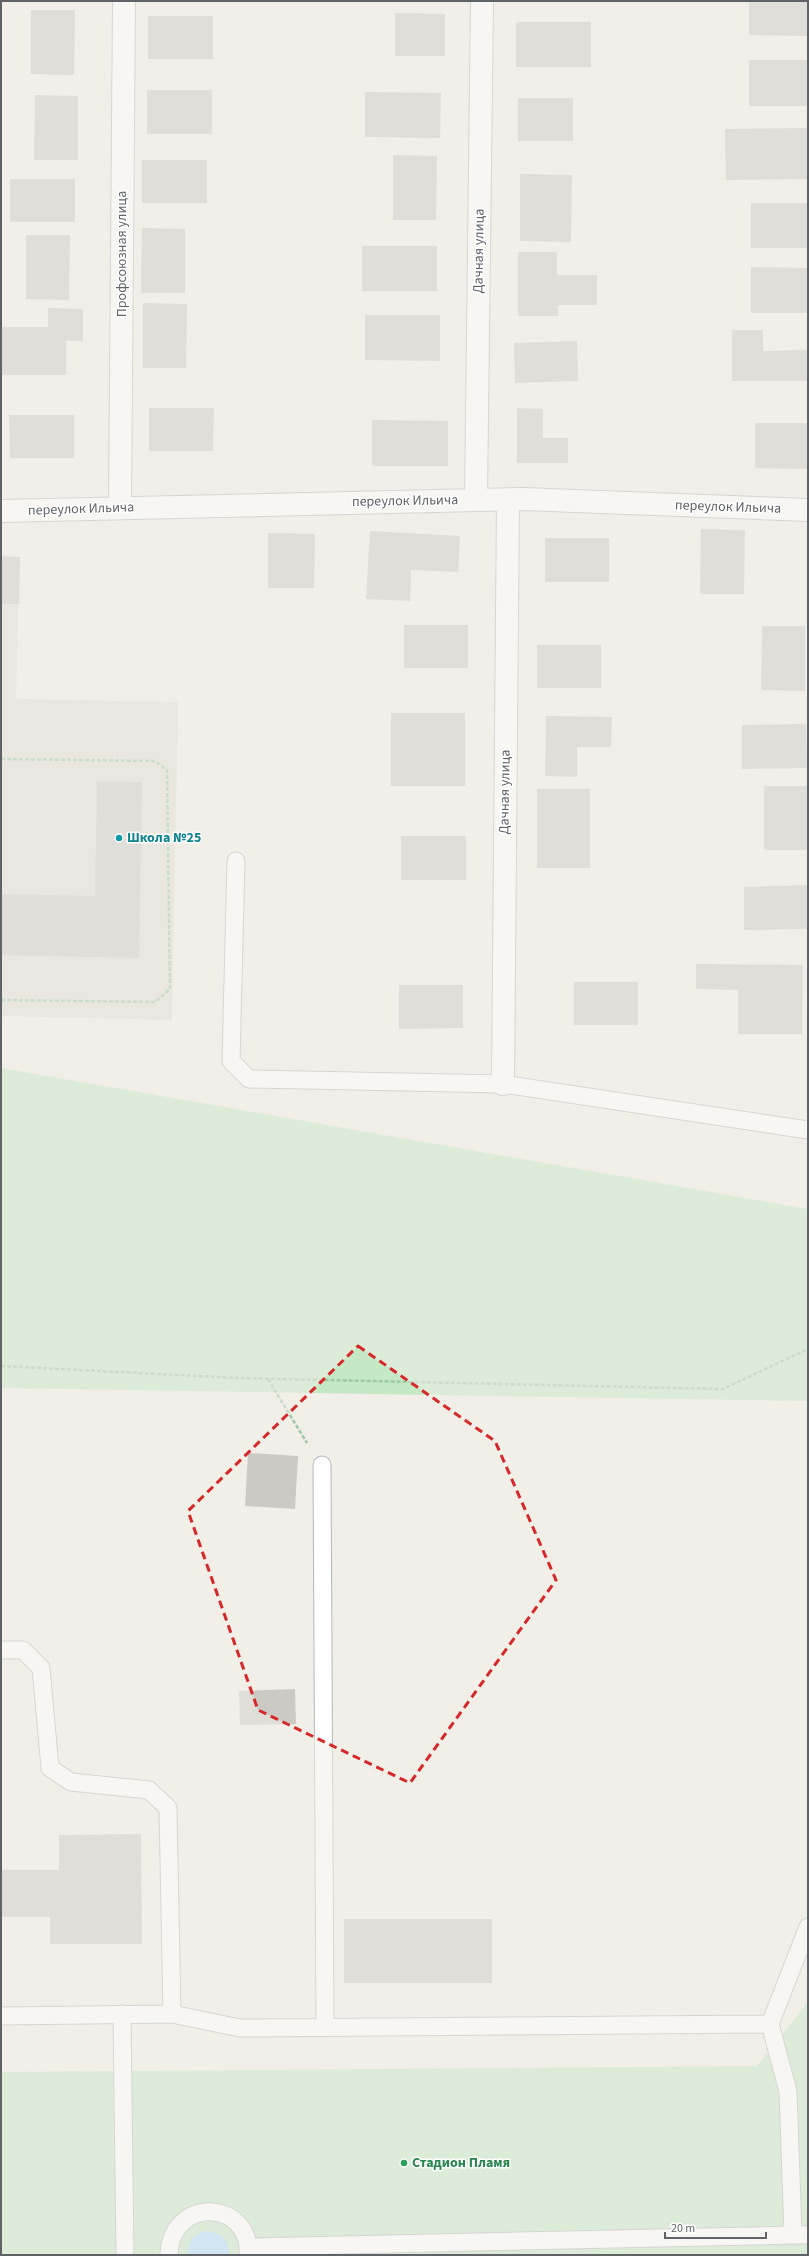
<svg xmlns="http://www.w3.org/2000/svg" width="809" height="2256" font-family="'Source Sans 3',sans-serif">
	<style>
		.education { fill: #e1ded6 }
		.green { fill: #c5e8c5 }
		.water { fill: #aadaff }
		.building { fill: #cccac5 }
		.lines { fill: none; stroke-linecap: round; stroke-linejoin: round }
		.lane-casing { stroke: #b5b8bc; stroke-width: 19 }
		.street-casing { stroke: #b5b8bc; stroke-width: 24 }
		.path { stroke: #9cc7a9; stroke-width: 2.5; stroke-dasharray: 4 2; stroke-linecap: butt }
		.lane { stroke: #fff; stroke-width: 17 }
		.street { stroke: #fff; stroke-width: 22 }
		.marked { fill: none; stroke: #d62828; stroke-width: 3; stroke-dasharray: 8 5; stroke-linejoin: round }
		.culture-dot { fill: #0f9aa8; stroke: #fff; stroke-width: 1.5 }
		.leisure-dot { fill: #2e9e5b; stroke: #fff; stroke-width: 1.5 }
		.labels { text-anchor: middle; dominant-baseline: central; stroke-width: 3; stroke-linejoin: round; paint-order: stroke }
		.street-label { font-size: 14px; fill: #5f6368; stroke: #fff }
		.culture-label { font-size: 14px; font-weight: bold; fill: #0d838f; stroke: #fff; text-anchor: start }
		.leisure-label { font-size: 14px; font-weight: bold; fill: #27864d; stroke: #fff; text-anchor: start }
	</style>
	<rect width="100%" height="100%" fill="#f1efe8"/>
	<path class="education" d="M1,561H19L16,699L178,702L172,1020L1,1016Z"/>
	<path class="green" d="M1,1068L808,1209V1401L1,1388Z
		M808,2002V2255H1V2072L757,2066Z"/>
	<path class="water" d="M205,2231C220,2232 230,2239 229,2255H188C187,2242 193,2234 205,2231Z"/>
	<path class="building" d="M749,1H808V36L749,35Z
		M31,10H75L74,75L31,74Z
		M395,13L445,14V56H395Z
		M148,16H213V59H148Z
		M516,22H591V67H516Z
		M749,60H808V106H749Z
		M147,90H212V134H147Z
		M365,92L441,93L440,138L365,137Z
		M35,95L78,96V160H34Z
		M518,98H573V141H518Z
		M808,128V179L726,180L725,129Z
		M393,155L437,156L436,220H393Z
		M142,160H207V203H142Z
		M520,174L572,175L571,242L520,241Z
		M10,179H75V222H10Z
		M751,203H808V248H751Z
		M142,228L185,229V293H141Z
		M26,235H70L69,300L26,299Z
		M362,246H437V291H362Z
		M518,252H557V275H597V305H558V316H518Z
		M751,267L808,268V313H751Z
		M143,303L187,304L186,368H143Z
		M48,308L83,309V341H66V375H1V327H48Z
		M365,315H440V361L365,360Z
		M732,330H763V351L808,350V381H732Z
		M577,341L578,381L515,383L514,343Z
		M149,408H214L213,451H149Z
		M517,408L543,409V438H568V463H517Z
		M9,415H74V458H10Z
		M372,420L448,421V466H372Z
		M755,423H808V469L755,468Z
		M701,529L745,530L744,594H700Z
		M370,531L460,536L458,572L411,570L410,601L366,599Z
		M268,533L315,534L314,588H268Z
		M545,538H609V582H545Z
		M1,556L20,557L19,604H1Z
		M404,625H468V668H404Z
		M762,626H805V691L761,690Z
		M537,645H601V688H537Z
		M391,713H465V786H391Z
		M546,716L612,717L611,747H577V777L545,776Z
		M806,724L807,768L742,769V725Z
		M97,781L142,782L139,958L1,955V894L95,896Z
		M764,786H807V850H764Z
		M537,789H590V868H537Z
		M401,836H466V880H401Z
		M808,885V929L744,930V887Z
		M696,964L803,965L802,1034H738V990L696,989Z
		M574,982H638V1025H574Z
		M399,985H463V1028L399,1029Z
		M248,1453L298,1456L295,1509L245,1506Z
		M295,1689L296,1724L240,1725L239,1691Z
		M141,1834L142,1944H50V1917H1V1870H59V1835Z
		M344,1919H492V1983H344Z"/>
	<g class="lines">
		<g class="lane-casing">
			<path id="lane" d="M236,861L231,1061L249,1079L503,1084L808,1130
				M322,1465L325,2026
				M1,1650H23L41,1668L50,1768L71,1782L149,1790L168,1808L172,2014L1,2016
				M122,2014L125,2255
				M172,2014L240,2028L770,2024
				M793,2235H808
				M249,2247L793,2235L788,2091L770,2024L808,1927
				M169,2255C171,2195 252,2200 248,2255"/>
		</g>
		<g class="street-casing">
			<path id="street" d="M476,500L482,1
				M120,507L124,1
				M1,511L523,499L808,510
				M503,1084L508,500"/>
		</g>
		<path class="path" d="M1,759L155,761L167,770L170,989L155,1002L1,1000
			M1,1366L238,1378L723,1389L808,1349
			M268,1379L307,1443"/>
		<use href="#lane" class="lane"/>
		<use href="#street" class="street"/>
	</g>
	<path d="M0 0H809V2256H0ZM358,1346L495,1441L556,1580L410,1783L258,1710L188,1511Z" fill="#f1efe8" fill-opacity=".55" fill-rule="evenodd"/>
	<path class="marked" d="M358,1346L495,1441L556,1580L410,1783L258,1710L188,1511Z"/>
	<circle class="culture-dot" cx="119" cy="838" r="4"/>
	<circle class="leisure-dot" cx="404" cy="2163" r="4"/>
	<g class="labels">
		<g class="street-label">
			<text transform="translate(479 251) rotate(-89)">Дачная улица</text>
			<text transform="translate(122 254) rotate(-90)">Профсоюзная улица</text>
			<text transform="translate(405 501) rotate(-1)">переулок Ильича</text>
			<text transform="translate(728 507) rotate(2)">переулок Ильича</text>
			<text transform="translate(81 509) rotate(-2)">переулок Ильича</text>
			<text transform="translate(505 792) rotate(-89)">Дачная улица</text>
		</g>
		<g class="culture-label">
			<text x="127" y="838">Школа №25</text>
		</g>
		<g class="leisure-label">
			<text x="412" y="2163">Стадион Пламя</text>
		</g>
	</g>
	<rect width="809" height="2256" fill="none" stroke="#5f6368" stroke-width="4"/>
	<path d="M665 2232v6h101v-6" fill="none" stroke="#5f6368" stroke-width="2"/>
	<text x="671" y="2232" font-size="12" fill="#5f6368" stroke="#ffffff" stroke-width="3" paint-order="stroke">20 m</text>
</svg>
